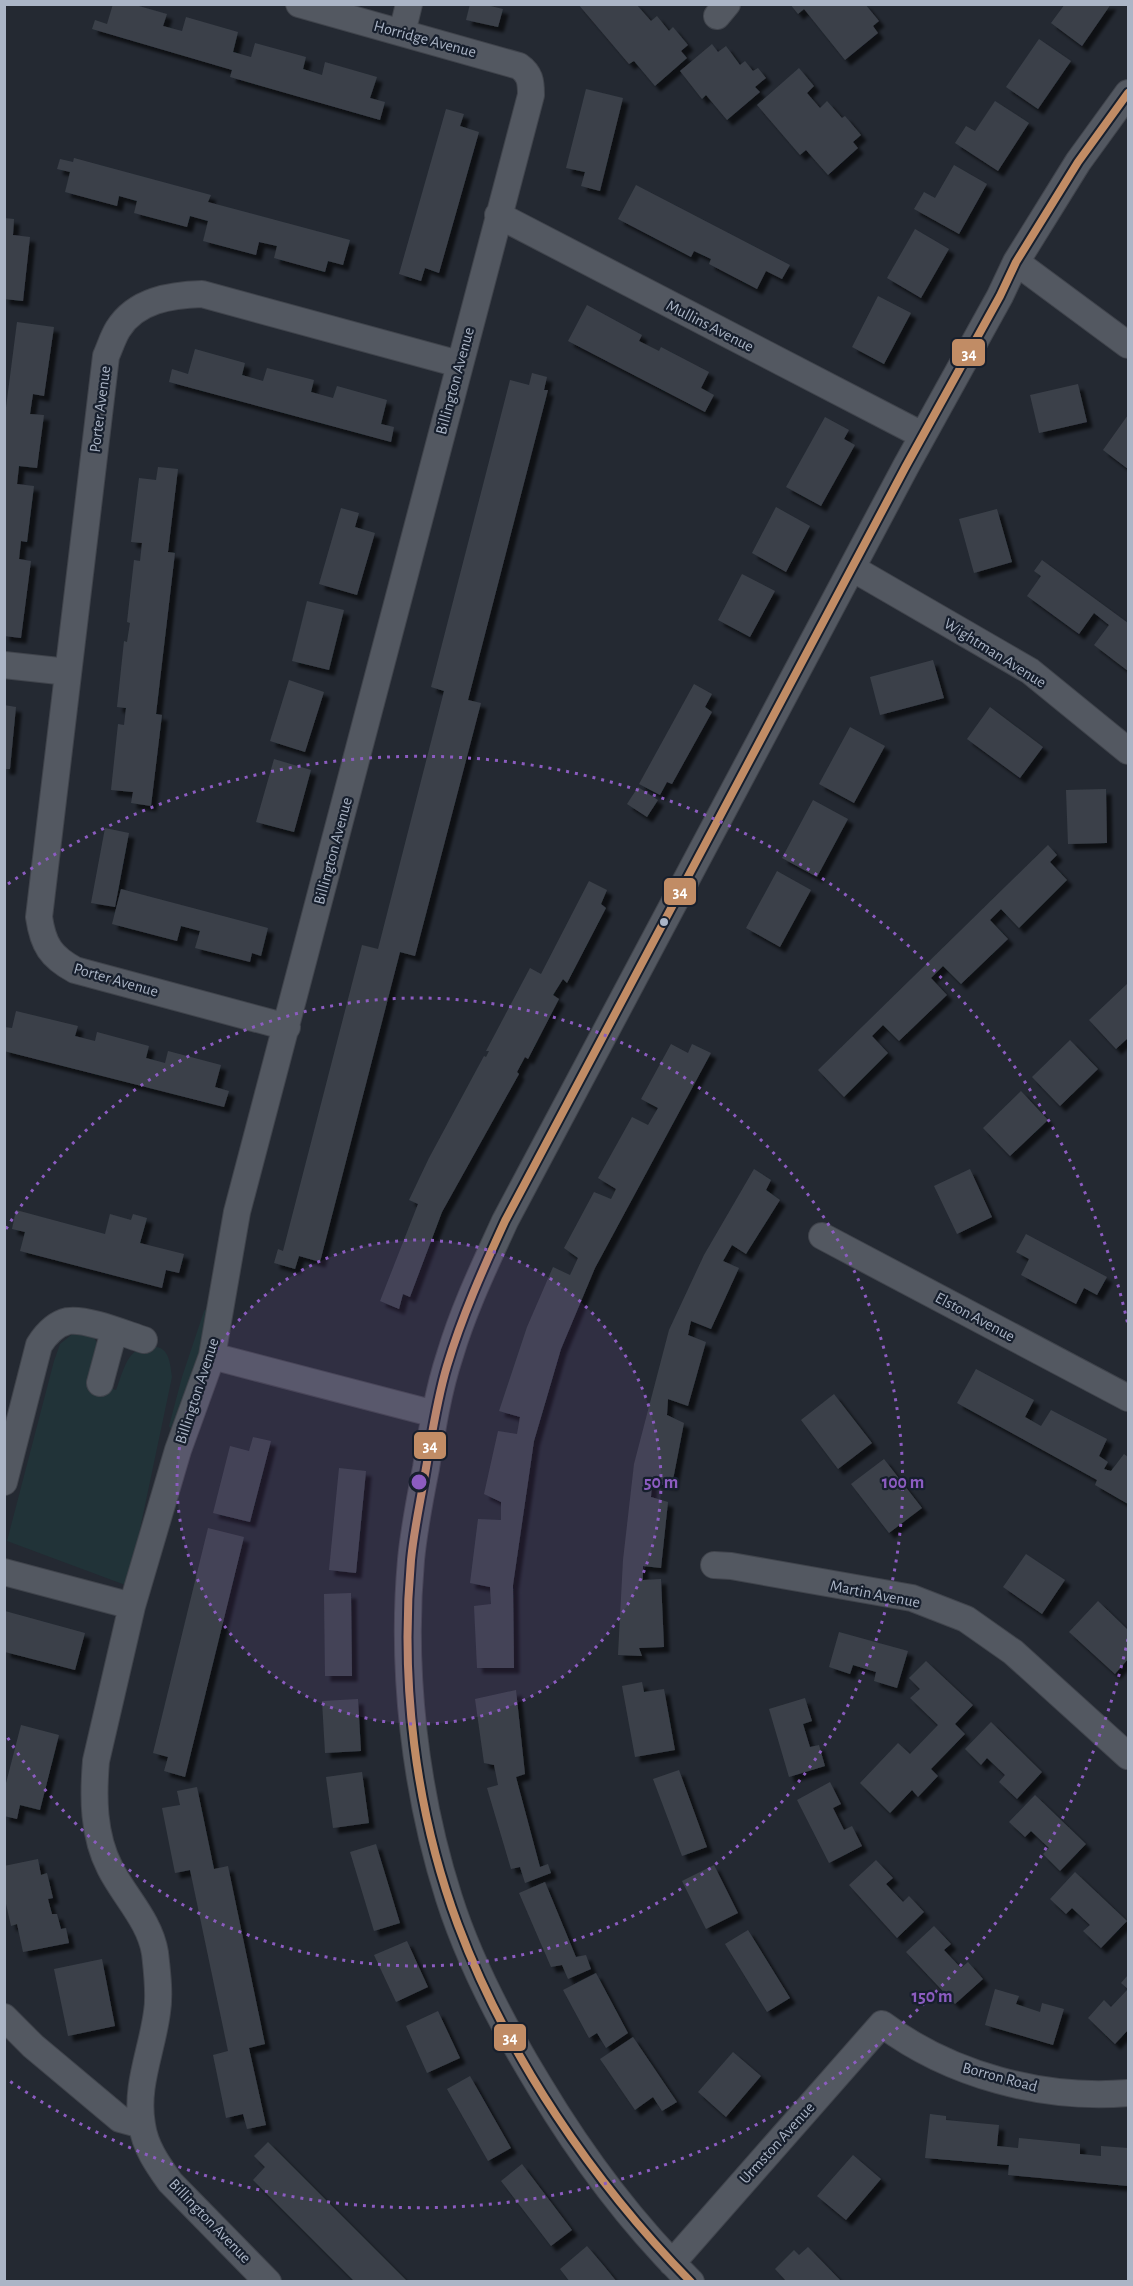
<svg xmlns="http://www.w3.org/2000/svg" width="1133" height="2286" font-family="'Alegreya Sans',sans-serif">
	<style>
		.green { fill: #213338 }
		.building { fill: #3b4049; filter: url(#shadow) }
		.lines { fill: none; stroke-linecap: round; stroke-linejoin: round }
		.street-casing { stroke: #40444c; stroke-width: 28 }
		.street { stroke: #535861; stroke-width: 26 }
		.bus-1-casing { stroke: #171f2d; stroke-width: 12 }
		.bus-1 { stroke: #c18c65; stroke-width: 8 }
		.ring { fill: none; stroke: #8c5cc1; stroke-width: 3; stroke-dasharray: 3 6 }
		.bus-dot { fill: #abb5c6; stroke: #171f2d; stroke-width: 2 }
		.labels { text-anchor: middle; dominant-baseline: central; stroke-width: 4.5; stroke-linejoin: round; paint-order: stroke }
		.street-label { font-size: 16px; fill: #abb5c6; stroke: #171f2d }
		.centre { fill: #8c5cc1; stroke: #171f2d; stroke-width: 3 }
		.ring-label { font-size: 18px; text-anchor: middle; font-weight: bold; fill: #8c5cc1; stroke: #171f2d; stroke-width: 4.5; stroke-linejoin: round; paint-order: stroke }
		.line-badge { stroke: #171f2d; stroke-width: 2 }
		.badge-label { font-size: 16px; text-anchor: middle; font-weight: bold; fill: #fff }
	</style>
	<defs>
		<filter id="shadow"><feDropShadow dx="5.5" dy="5.5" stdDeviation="1.5" flood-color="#0009"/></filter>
	</defs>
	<rect width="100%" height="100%" fill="#242932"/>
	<path class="green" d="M210,1305L208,1350L172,1431L169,1426L182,1377L204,1311Z
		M75,1332C109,1332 97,1361 92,1383L116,1390C121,1378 125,1358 136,1351C139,1349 143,1349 146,1348C168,1342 170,1360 172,1377L128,1586L7,1541L54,1361L60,1344Z"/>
	<path class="building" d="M113,4H132L167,14L163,26L182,31L186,17L238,32L233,52L251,57L255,43L306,57L303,69L322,75L325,62L377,77L370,98L385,102L380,120L230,77L232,70L92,29L95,20L107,24Z
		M470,4H482L503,9L498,27L466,20Z
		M578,4H636L651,21L657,16L669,31L673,27L688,45L681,51L687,58L655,86L634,61L629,64Z
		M790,4H865L879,21L873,26L878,33L845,60L804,9L798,14Z
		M1065,4H1111L1082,46L1051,23Z
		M1039,39L1071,61L1038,109L1006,87Z
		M712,44L718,52L726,46L740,65L745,61L753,71L758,68L766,78L755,87L760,92L727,120L706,95L702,99L680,71Z
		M799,68L814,86L807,93L820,108L827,101L842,118L845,116L861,135L853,142L858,148L828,175L806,150L800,155L757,105Z
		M586,89L623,98L600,191L581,186L585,172L566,168Z
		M995,101L1029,123L998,171L955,143L966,126L975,131Z
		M446,109L464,114L460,126L479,132L439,273L425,268L421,281L399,274Z
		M74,158L211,195L208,202L350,240L343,265L328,261L325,272L274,258L277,246L259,242L256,255L203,241L208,221L190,216L187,227L134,213L137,201L119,196L117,206L65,192L70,172L57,169L60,159L73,162Z
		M954,165L987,184L959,234L914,209L924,192L935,198Z
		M636,185L790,265L782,279L766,271L757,289L709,264L711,259L694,251L691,257L618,219Z
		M4,218L14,219L13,235L30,237L23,301L4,299Z
		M915,229L949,249L921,298L887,278Z
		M878,296L911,313L884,364L852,347Z
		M587,305L642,335L639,341L659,351L661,347L709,372L701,388L714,395L705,412L568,341Z
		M17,322L54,327L44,396L33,394L30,414L44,415L37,468L19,466L17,484L34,486L27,542L21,541L19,559L31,561L21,638L4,636V423Z
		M195,349L245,363L242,375L263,381L267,368L314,380L311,392L333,398L337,386L387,400L381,424L394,427L391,442L169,382L172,369L188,374Z
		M532,373L547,377L544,390H548L468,700L481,703L415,956L400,952L320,1262L299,1256L295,1269L274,1263L278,1249L283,1251L362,945L378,949L444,691L431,687L510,380L529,385Z
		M1078,384L1087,422L1039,433L1030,395Z
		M1128,415V469L1103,450Z
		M825,417L849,430L844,439L855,445L821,506L786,487Z
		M158,467L178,469L168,552L175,553L156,714L162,715L151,806L131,803L133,792L111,790L118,724L124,725L126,708L117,707L124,641L127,642L130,623L127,622L134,560L140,561L142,543L131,542L139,478L156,480Z
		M776,507L810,526L786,572L752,553Z
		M341,508L359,513L355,527L375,533L357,595L319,584Z
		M997,509L1012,562L974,573L959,519Z
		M1042,560L1128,623V671L1094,645L1109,625L1094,613L1079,634L1027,596L1041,576L1034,571Z
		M742,574L775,591L750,637L718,620Z
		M307,601L344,610L329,670L292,661Z
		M933,660L944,698L880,715L870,677Z
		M289,680L324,692L305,752L270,741Z
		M694,684L712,694L705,707L712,712L672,784L667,782L660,795L639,784Z
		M4,705L16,707L10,769H4Z
		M990,707L1043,747L1020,778L967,739Z
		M850,727L885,746L854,803L819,784Z
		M274,759L311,770L294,832L256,822Z
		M638,787L658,800L647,817L627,804Z
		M1106,789L1107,843L1068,844L1066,790Z
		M813,800L848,819L817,877L782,858Z
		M105,828L129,833L115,907L91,903Z
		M1048,845L1057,855L1050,862L1067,880L1019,928L1001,909L990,920L1008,939L961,984L943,966L931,978L947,995L899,1041L883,1025L872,1036L888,1053L844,1097L818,1070Z
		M777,871L811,890L780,947L746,928Z
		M589,881L607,890L601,904L606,908L567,983L563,979L553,995L559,999L528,1059L525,1057L517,1072L519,1074L442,1212L410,1297L403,1294L399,1309L380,1301L418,1204L409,1200L429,1158L484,1056L486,1057L489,1051H486L530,968L541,974Z
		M121,889L268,928L261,956L252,953L250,962L195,948L200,931L181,926L177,941L112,924Z
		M1127,984L1128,1038L1116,1049L1089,1020Z
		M16,1011L78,1026L75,1036L95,1041L97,1032L149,1046L146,1058L165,1063L168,1051L221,1065L215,1087L229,1091L224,1107L4,1051V1027L12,1028Z
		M1070,1040L1098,1069L1060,1106L1032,1077Z
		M671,1044L688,1053L692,1044L711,1053L595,1268L561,1349L534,1441L513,1585L514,1668H477L474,1606L491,1604L490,1587L470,1583L478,1519L501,1520V1502L484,1494L498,1431L517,1434L520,1417L499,1411L527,1327L553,1267L570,1275L578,1258L564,1248L594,1192L611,1199L616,1189L598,1178L632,1117L648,1125L658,1108L641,1099Z
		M1021,1091L1048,1120L1010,1156L983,1128Z
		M754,1169L771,1180L766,1190L780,1200L746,1254L732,1245L723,1261L739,1268L711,1329L691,1321L688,1335L706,1342L688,1406L668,1399L667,1415L684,1423L672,1485L652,1481L651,1497L668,1502L661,1568L643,1566V1580L661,1579L664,1647L639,1648L642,1656L618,1655L623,1560L634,1464L669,1330L704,1255Z
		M970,1169L992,1217L957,1234L934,1186Z
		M16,1210L105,1234L110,1214L131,1220L133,1214L147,1218L140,1243L184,1254L179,1273L166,1270L162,1288L20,1251L25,1232L12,1229Z
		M1026,1234L1107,1277L1097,1295L1084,1288L1076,1304L1021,1275L1029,1259L1016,1252Z
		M976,1369L1034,1400L1025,1417L1041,1426L1051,1410L1107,1439L1099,1456L1108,1462L1104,1469L1111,1471L1124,1454L1128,1457V1504L1095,1485L1097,1480L957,1403Z
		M834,1394L872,1443L838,1469L801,1420Z
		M253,1437L271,1441L250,1522L213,1513L230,1446L249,1451Z
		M884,1459L922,1508L889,1533L851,1484Z
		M339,1468L366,1471L356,1573L329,1570Z
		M208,1528L244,1537L185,1777L164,1771L168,1757L153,1753Z
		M1026,1554L1065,1580L1042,1614L1003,1587Z
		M351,1593L352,1676H325L324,1594Z
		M1098,1601L1128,1630V1659L1115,1674L1069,1632Z
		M5,1611L85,1633L75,1670L5,1652Z
		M839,1632L908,1651L897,1688L874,1681L876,1672L853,1665L850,1674L829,1667Z
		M926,1661L973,1705L955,1724L965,1734L931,1769L938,1776L918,1797L912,1790L890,1813L860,1783L898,1743L910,1754L938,1725L910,1698L920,1689L909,1678Z
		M642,1682L644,1692L664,1689L675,1750L635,1757L622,1686Z
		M516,1690L525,1774L516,1777L540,1867L548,1864L551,1873L525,1883L520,1867L511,1869L487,1788L498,1785L494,1765L484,1763L475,1699Z
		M805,1698L812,1721L803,1724L810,1747L819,1745L825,1766L789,1777L769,1709Z
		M358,1699L361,1751L325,1753L322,1701Z
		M991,1722L1042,1772L1017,1799L999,1782L1005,1775L987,1758L981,1765L965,1749Z
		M21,1725L59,1735L40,1810L20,1805L17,1819L4,1816V1791Z
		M679,1770L707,1847L682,1856L653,1779Z
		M362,1772L369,1823L333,1828L326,1777Z
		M830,1782L841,1804L833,1808L844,1830L852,1826L862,1846L829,1863L797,1800Z
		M197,1787L214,1869L228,1866L265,2044L249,2048L266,2125L247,2129L243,2114L226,2118L213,2055L228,2051L190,1870L175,1873L162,1808L180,1805L177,1791Z
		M1035,1795L1086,1844L1060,1871L1043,1854L1049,1848L1031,1831L1025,1837L1009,1822Z
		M376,1844L400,1923L374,1931L350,1852Z
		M38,1859L41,1875L47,1873L53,1898L48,1899L52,1914H57L61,1929L66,1928L69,1943L23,1952L17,1924L11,1926L4,1895V1866Z
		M876,1860L893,1878L886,1884L903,1902L909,1896L924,1912L897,1938L849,1885Z
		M714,1865L738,1913L706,1929L682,1881Z
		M1075,1872L1127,1921L1101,1948L1083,1931L1090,1925L1072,1908L1066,1914L1050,1899Z
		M545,1882L576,1957L586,1955L591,1969L568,1979L562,1965L551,1967L519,1893Z
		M934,1926L951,1944L944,1950L961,1968L968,1962L983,1979L955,2004L906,1952Z
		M748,1930L790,1998L767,2012L725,1944Z
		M407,1941L428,1987L396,2002L374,1955Z
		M102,1959L115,2026L68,2036L54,1969Z
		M596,1973L628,2033L606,2048L597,2033L589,2038L563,1990Z
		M1128,1975V2030L1115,2044L1088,2018L1104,2000L1111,2007L1128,1989L1121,1983Z
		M995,1989L1019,1996L1016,2004L1040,2012L1042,2003L1064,2009L1053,2045L985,2025Z
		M438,2011L460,2058L427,2073L406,2026Z
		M633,2037L677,2102L662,2111L653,2097L635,2110L600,2059Z
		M733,2052L761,2076L726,2117L698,2092Z
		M470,2076L511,2148L488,2161L447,2089Z
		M930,2114L946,2116V2120L999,2125L997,2146L1018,2148L1019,2138L1080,2144V2154L1101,2156V2146L1128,2148V2186L1008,2175L1009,2165L925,2158Z
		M268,2142L408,2282H355L253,2180L265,2167L254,2156Z
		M853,2155L881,2179L846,2220L817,2196Z
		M522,2164L572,2230L551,2246L501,2181Z
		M587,2246L604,2266L617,2282H570L560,2269Z
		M808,2247L842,2282H787L775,2269L794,2250L799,2255Z"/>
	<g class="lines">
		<g class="street-casing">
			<path id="street" d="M717,16L727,4
				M402,33L409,4
				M498,215L922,435
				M1016,262L1128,345
				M852,568L1030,671L1128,751
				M4,665L68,672
				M287,1027L75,970C51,957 43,945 39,917L106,356C110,347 113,337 118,329C136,300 171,295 202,294L459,364
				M822,1236L1128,1398
				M212,1356L435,1414
				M100,1383L114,1331
				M4,1482L39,1345C46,1334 55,1324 68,1321C87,1318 125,1334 144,1340
				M714,1565L731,1566L912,1598L966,1619L1013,1652L1128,1756
				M4,1572L132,1606
				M4,2017L33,2046L120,2119L142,2125
				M672,2263L882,2024C950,2075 1043,2100 1128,2093
				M268,2282L170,2182C158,2165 145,2147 142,2125C135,2086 152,2051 157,2012C160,1994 157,1971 155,1953C150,1921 124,1896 110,1868C93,1835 93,1797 96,1761L132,1606L178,1450L212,1356L237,1212L531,95C531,81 530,74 519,66L299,4
				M691,2282C631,2223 582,2157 539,2085C503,2026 470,1964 449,1898C415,1792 401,1670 411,1560C414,1529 420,1498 426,1468C432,1430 438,1391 450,1355C464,1308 485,1265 505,1221L906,466L1000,296L1016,262L1078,162L1128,93"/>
		</g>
		<use href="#street" class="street"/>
		<g class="bus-1-casing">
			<path id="bus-1" d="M691,2282C593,2182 507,2056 458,1925C415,1810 400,1681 411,1560C414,1529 421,1499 426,1468C432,1434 437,1399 447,1366C462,1316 483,1269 505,1221L906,466L1000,296L1016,262L1078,162L1128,93"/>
		</g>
		<use href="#bus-1" class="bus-1"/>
	</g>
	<circle cx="419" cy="1482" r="242" fill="#8c5cc1" fill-opacity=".12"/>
	<g class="ring">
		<circle cx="419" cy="1482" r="242"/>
		<path d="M6 1229A484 484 0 1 1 6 1735"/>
		<path d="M1128 1639A726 726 0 0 1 8 2080M8 884A726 726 0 0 1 1128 1325"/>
	</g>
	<circle class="bus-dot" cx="664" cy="922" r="5"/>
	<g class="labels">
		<g class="street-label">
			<text transform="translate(425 39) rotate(15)">Horridge Avenue</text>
			<text transform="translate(710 326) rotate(27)">Mullins Avenue</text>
			<text transform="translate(455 381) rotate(-75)">Billington Avenue</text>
			<text transform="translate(100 409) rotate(-83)">Porter Avenue</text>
			<text transform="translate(995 653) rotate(32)">Wightman Avenue</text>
			<text transform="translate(333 851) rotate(-75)">Billington Avenue</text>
			<text transform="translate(116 980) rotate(16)">Porter Avenue</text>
			<text transform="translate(975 1317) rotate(28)">Elston Avenue</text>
			<text transform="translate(197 1391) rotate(-72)">Billington Avenue</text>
			<text transform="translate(875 1594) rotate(11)">Martin Avenue</text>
			<text transform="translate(1000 2077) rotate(15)">Borron Road</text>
			<text transform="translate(777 2143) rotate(-48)">Urmston Avenue</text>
			<text transform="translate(210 2221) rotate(46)">Billington Avenue</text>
		</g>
	</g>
	<circle cx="419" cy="1482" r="9" class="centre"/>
	<g class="ring-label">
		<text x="661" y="1488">50 m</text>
		<text x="903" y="1488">100 m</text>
		<text x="932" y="2002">150 m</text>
	</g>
	<g class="line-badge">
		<rect x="951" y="338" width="35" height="29" rx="6" fill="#c18c65"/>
		<rect x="663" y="877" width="34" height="29" rx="6" fill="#c18c65"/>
		<rect x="413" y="1431" width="34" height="29" rx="6" fill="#c18c65"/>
		<rect x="493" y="2023" width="34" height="29" rx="6" fill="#c18c65"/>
	</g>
	<g class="badge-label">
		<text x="969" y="359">34</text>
		<text x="680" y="897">34</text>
		<text x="430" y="1451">34</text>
		<text x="510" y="2043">34</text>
	</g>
	<rect width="1133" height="2286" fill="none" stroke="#abb5c6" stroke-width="12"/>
</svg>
